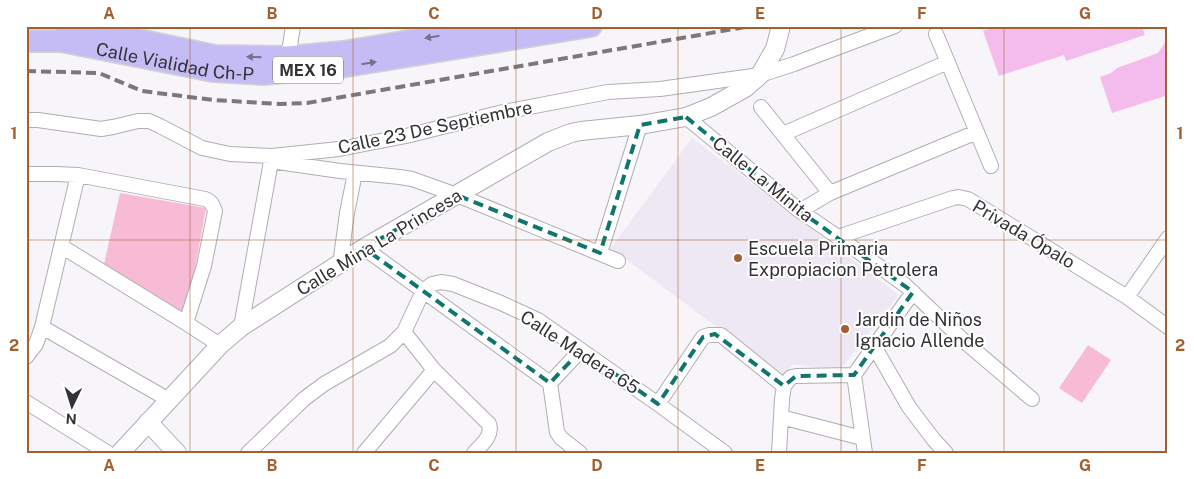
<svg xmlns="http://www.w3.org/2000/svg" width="1194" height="479" font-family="'Public Sans',sans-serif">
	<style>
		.built { fill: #eee7f4 }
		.green { fill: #f8bbd5 }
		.building { fill: #f4bcec }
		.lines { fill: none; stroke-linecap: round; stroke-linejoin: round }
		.minor-casing { stroke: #b0adb3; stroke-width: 16 }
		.tertiary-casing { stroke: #b0adb3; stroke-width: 20 }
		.primary-casing { stroke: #d2d2d2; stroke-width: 24 }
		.minor { stroke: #fff; stroke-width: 14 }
		.tertiary { stroke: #fff; stroke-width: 18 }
		.primary { stroke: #c6bcf5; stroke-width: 21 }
		.rail { stroke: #7a787b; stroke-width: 4; stroke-dasharray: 10 5; stroke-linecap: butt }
		.oneway { fill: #75708b }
		.marked { fill: none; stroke: #0f766e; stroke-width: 4; stroke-dasharray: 10 6; stroke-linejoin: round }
		.grid { fill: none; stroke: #a45f31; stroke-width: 1; stroke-opacity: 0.55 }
		.poi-dot { fill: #a45f31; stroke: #fff; stroke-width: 2 }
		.labels { text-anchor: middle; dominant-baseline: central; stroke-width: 4; stroke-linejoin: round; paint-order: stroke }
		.shield { fill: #fff; stroke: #707071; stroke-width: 1 }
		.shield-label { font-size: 16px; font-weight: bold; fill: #333234 }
		.street-label { font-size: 18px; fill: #333234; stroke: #fff }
		.poi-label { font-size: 18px; fill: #333234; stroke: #fff; text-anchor: start }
		.neatline { fill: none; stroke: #a45f31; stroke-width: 2 }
		.grid-label { font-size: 16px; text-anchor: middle; font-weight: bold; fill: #a45f31 }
	</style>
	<rect width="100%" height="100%" fill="#f8f5fa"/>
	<path class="built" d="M692,138L899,295L839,371L793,364L782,376L611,248Z"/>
	<path class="green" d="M120,193L206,208L191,291L182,312L104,264Z
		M1088,345L1111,360L1082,403L1059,388Z"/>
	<path class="building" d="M989,26H1142L1145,35L1066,61L1064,55L999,76L983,31L990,29Z
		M1168,38V95L1112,113L1100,77L1111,73L1117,68L1158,53Z"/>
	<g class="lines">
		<g class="minor-casing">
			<path id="minor" d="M936,34L991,166
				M287,65L293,26
				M761,107L830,193
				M686,117L800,211L838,237L905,285L965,342L1032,399
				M26,120H38L101,129L113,127L138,121H149L160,126L202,148L230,154L272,156L339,149L406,136L503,112L608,92L660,89L760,75L794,64L895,26
				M783,134L948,62
				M271,161L340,171L400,177L412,179L457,195L618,261
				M26,174H56L78,175L205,199C211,201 213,205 215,211L204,266L186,323
				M800,211L830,193L977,132
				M838,237L953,198L958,197L968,199L1127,297L1168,327
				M61,246L186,323L220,345
				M364,248L550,383L557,432L561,438L580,453
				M600,253L640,125
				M340,265L347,213L355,173
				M1127,297L1168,238
				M42,327L169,400
				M241,327L272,156
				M404,332L434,370L489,424C493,436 482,444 474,453
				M874,346L909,407L934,440L946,453
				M26,357L36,344L42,327L78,175
				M550,383L581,350
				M26,402L108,453
				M658,404L703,337L709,335H721L784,386L791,377L796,376L854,375
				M781,417L862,438
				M248,453L304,399L324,384L390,346L404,332L423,291L432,284L441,282L453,284L501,303L538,320L658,404L725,453
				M364,453L434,370
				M779,453L782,399L784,386
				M865,453L854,375L913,292"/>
		</g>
		<g class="tertiary-casing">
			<path id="tertiary" d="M148,422L177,453
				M120,453L220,345L241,327L364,248L548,142L571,133L581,131L640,125L686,117L711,107L745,88L760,75L775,49L781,26"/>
		</g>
		<g class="primary-casing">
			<g id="primary">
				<path d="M66,28L101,32L215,56L288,57L343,52L498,26"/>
				<path id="s1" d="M26,41H61L213,71L263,74L340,67L591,26"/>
			</g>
		</g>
		<use href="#minor" class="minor"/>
		<use href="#tertiary" class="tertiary"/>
		<use href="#primary" class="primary"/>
		<path class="rail" d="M26,71L99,73L142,91L213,100L280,104L307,103L751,26"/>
	</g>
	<defs><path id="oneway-solid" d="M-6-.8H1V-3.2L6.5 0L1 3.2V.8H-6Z" transform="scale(1.25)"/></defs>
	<g class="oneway">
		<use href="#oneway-solid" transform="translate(432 37) rotate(171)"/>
		<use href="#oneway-solid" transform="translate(254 57) rotate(-179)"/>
		<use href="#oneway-solid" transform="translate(369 63) rotate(-9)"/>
	</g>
	<path class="marked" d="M686,117L800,211L913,292L854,375L796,376L784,386L715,334L703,337L658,404L581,350L550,383L364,248L457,195L600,253L640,125Z"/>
	<path class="grid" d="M190,26V453M353,26V453M516,26V453M678,26V453M841,26V453M1004,26V453M26,240H1168"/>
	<g class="poi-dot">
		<circle cx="738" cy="258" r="5"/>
		<circle cx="845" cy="329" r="5"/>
	</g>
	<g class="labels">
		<rect class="shield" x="273" y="56.5" width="70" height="27" rx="4"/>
		<g class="shield-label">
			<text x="308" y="70">MEX 16</text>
		</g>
		<g class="street-label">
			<text stroke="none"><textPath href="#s1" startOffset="151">Calle Vialidad Ch-P</textPath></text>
			<text transform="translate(435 127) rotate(-12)">Calle 23 De Septiembre</text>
			<text transform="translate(763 179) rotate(39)">Calle La Minita</text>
			<text transform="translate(1024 234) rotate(31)">Privada Ópalo</text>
			<text transform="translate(379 242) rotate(-31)">Calle Mina La Princesa</text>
			<text transform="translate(580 352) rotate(33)">Calle Madera 65</text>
		</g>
		<g class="poi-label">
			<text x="748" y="248">Escuela Primaria<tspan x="748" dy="21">Expropiacion Petrolera</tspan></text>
			<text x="855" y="319">Jardin de Niños<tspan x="855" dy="21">Ignacio Allende</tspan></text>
		</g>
	</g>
	<rect width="1194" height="479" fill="none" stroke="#ffffff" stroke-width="55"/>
	<g transform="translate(72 406) rotate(184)" stroke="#ffffff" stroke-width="4" paint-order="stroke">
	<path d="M0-4L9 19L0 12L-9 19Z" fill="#333234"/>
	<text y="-8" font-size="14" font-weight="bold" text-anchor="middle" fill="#333234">N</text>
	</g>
	<rect x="28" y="28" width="1138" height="424" class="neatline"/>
	<g class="grid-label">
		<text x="109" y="19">A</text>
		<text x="272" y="19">B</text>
		<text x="434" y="19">C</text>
		<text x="597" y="19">D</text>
		<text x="760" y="19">E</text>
		<text x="922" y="19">F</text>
		<text x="1085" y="19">G</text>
		<text x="14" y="139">1</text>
		<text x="1180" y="139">1</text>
		<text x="14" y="351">2</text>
		<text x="1180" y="351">2</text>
		<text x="109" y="471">A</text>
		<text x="272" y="471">B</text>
		<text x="434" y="471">C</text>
		<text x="597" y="471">D</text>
		<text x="760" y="471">E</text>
		<text x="922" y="471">F</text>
		<text x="1085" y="471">G</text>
	</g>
</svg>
